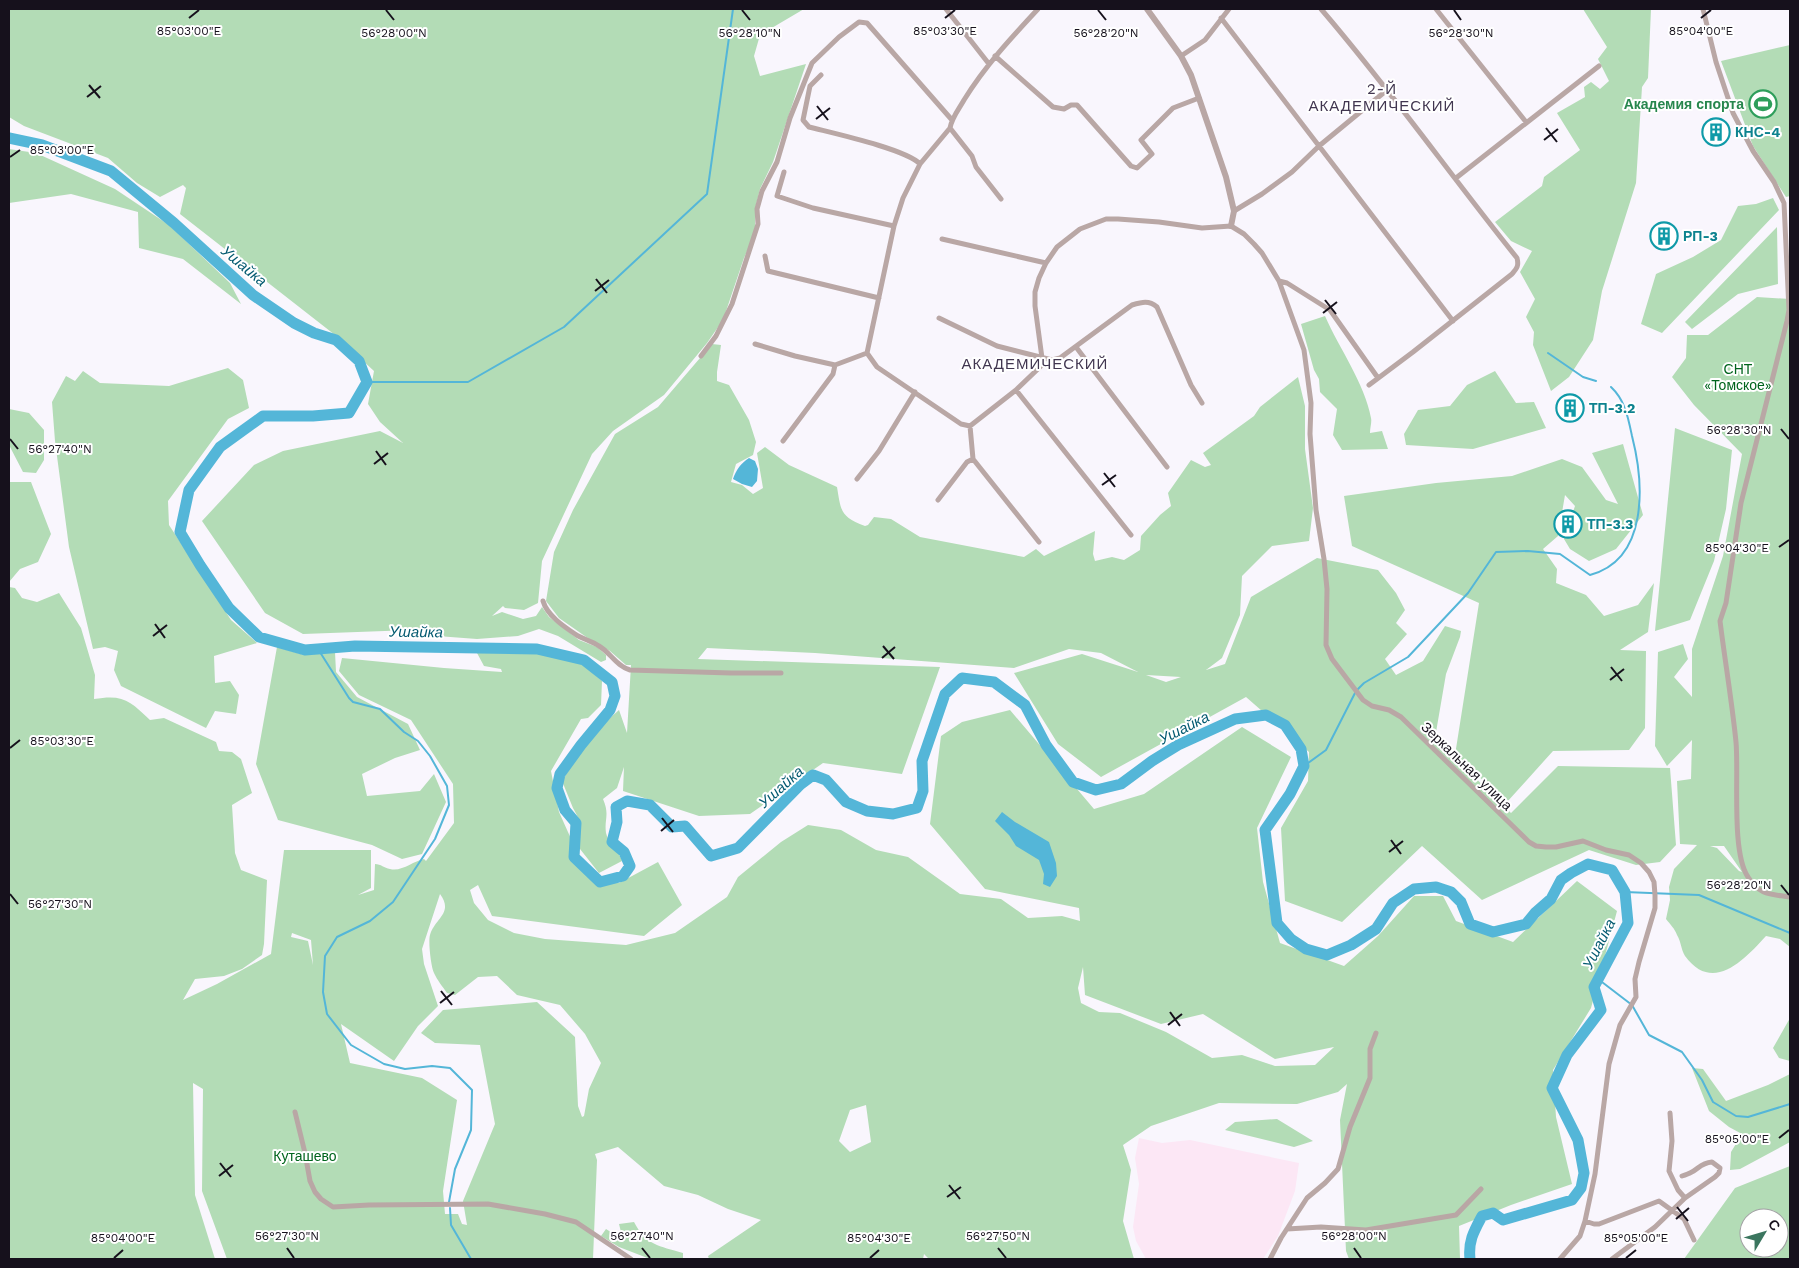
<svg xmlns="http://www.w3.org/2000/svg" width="1799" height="1268" font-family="'Work Sans',sans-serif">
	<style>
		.industrial { fill: #fce7f5 }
		.green { fill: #b3dcb6; fill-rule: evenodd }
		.water { fill: #54b6d8 }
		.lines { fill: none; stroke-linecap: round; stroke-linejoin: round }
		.stream { stroke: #54b6d8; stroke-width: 2 }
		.river { stroke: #54b6d8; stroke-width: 11 }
		.minor { stroke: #b9a7a5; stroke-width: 5 }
		.tertiary { stroke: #b9a7a5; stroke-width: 6 }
		.ticks { fill: none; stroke: #16111c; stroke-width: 2 }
		.labels { text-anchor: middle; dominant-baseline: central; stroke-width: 4; stroke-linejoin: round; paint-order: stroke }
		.leisure-label { font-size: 14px; font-weight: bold; fill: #27864d; stroke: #fff; text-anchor: end }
		.culture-label { font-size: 14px; font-weight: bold; fill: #0d838f; stroke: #fff; text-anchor: start }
		.park-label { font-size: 14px; fill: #00641d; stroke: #fff }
		.street-label { font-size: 14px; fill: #16111c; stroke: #fff }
		.neighbourhood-label { font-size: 15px; letter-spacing: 1px; fill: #413650; stroke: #fff }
		.water-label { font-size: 15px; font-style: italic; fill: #045a71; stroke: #fff }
		.ticks-label { font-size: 12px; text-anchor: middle; fill: #16111c; stroke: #fff; stroke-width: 4; stroke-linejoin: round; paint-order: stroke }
	</style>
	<rect width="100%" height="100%" fill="#f9f6fd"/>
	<path class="industrial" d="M1139,1138L1162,1143L1190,1140L1299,1163L1295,1191L1278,1236L1263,1259H1146L1136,1241L1133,1227L1139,1184L1135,1158Z"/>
	<path class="green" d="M9,9H804L760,35L754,56L760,76L806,64L773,162L760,189L755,209V227L752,240L744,258L723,320L707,343L664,395L613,431L592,454L542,561L538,603L524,610L505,608L503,606L492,616L502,612L523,619L536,616L542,607L549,617L579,640L597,647L606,655V660L601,662L558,636L539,629L518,636L477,639L397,633L412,630L303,634L265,613L202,521L254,465L283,451L380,431L403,443L380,422L368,404L374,371L335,335L180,214L186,188L183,185L160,197L137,183L108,158L24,126L9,117Z
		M1583,9H1651L1648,78L1642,87L1636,183L1602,291L1593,340L1569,377L1551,391L1533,345L1534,332L1526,317L1535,299L1520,272L1532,251L1511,241L1495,222L1542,186L1544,177L1580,150L1557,113L1585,97L1584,87L1591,82L1600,89L1609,81L1598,59L1607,47Z
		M1790,45V196L1786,197L1753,146L1721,61Z
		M9,149L36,153L115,189L169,225L230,283L241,304L183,259L139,248L138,212L71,194L9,203Z
		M1773,198L1779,210L1662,333L1641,324L1656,274L1693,257L1721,240L1738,206L1756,204Z
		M1777,227L1778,284L1738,294L1692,329L1685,322Z
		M1757,297L1790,299V947L1780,939L1766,936C1744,960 1713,994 1685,956C1681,950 1681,941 1677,935C1675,929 1670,924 1666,919L1670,900L1669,887L1674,869L1697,845L1680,844L1677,781L1691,779L1692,740L1667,766L1655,746L1658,652L1683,644L1688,659L1674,677L1692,697V649L1723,556L1742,454L1694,405L1672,377L1686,358L1687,335H1708ZM1710,846H1724L1742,872L1739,871L1717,848Z
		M1325,316C1339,348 1365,384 1371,418C1372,422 1370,428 1370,433L1382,431L1388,449L1342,450L1333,435L1337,409L1320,392L1319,379L1314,370L1301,324Z
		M712,344L721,345L717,372V381L729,385L749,420L756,442L753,455L736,464L731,482L742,485L753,494L763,488L757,453L765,447L789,465L837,487C841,512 841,517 865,526L868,525L874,517L891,519L920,537L1024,557L1036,549L1044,556L1095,531L1093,554L1095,561L1112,557L1124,560L1140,550L1141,536L1160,515L1171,506L1168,493L1191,460L1205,467L1211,465L1203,453L1254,416L1260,407L1298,377L1305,406V449L1313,508L1309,541L1272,546L1242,576L1240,615L1222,658L1206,670L1225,664L1251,597L1317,558L1378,570L1396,593L1405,610L1396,623L1407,634L1385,659L1396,675L1423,661L1445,626L1461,631L1460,637L1446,674L1435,738L1511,813L1558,766L1670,768L1676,845L1660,862L1636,865L1589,850L1482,900L1422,846L1342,922L1285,901L1281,828L1308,781L1309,752L1246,697L1101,777L1058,744L1014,673L1082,654L1138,672L1101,653L1069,649L1014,668L815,653L707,648L698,659L940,667L902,774L823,763L750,814L699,816L623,791L624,767L617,788L603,799C610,815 604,819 606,833C608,843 619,850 622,861L599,873L580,849V821L573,808L562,781C578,755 595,730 619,710L627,733L631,665H626L610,651L592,641L559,618L546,601L554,552L573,510L615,434L658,407ZM1146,675L1181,677L1166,682Z
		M228,368L243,380L249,408L228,419L168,501L169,525L231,620L257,643L214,656L215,683L230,681L239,695L236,714L215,711L206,728L121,686L114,670L118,651L105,647L93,649L69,547L55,441L52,402L66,376L75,381L83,371L100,383L169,386Z
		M1495,371L1516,403L1534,402L1546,428L1473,449L1406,445L1404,434L1418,410L1450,406L1467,385Z
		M9,409L29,413L44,430V460L36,473L23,472L9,445Z
		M1675,428L1732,450L1726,509L1714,561L1690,620L1655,631Z
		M1623,444L1643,515L1616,549L1589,561L1570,549L1564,539L1575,506L1565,495L1558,536L1543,549L1557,569L1556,583L1586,595L1604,616L1638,605L1654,583L1648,632L1620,650L1646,651L1645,728L1629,750L1553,751L1507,802L1455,755L1479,603L1352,546L1344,496L1436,483L1512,476L1562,459L1582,467L1606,500L1618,504L1592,453Z
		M9,482H31L51,534L38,562L20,569L9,582Z
		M9,587L15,588L22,598L37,602L59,593L81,628L95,675L94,699C124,694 130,701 150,720L164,718L216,742L219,751L232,752L241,759L252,793L232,805L235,853L241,870L267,880L264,944L262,955L242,969L224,976L195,979L183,1000L217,984L271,954L284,850H371V888L358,895L374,890L375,864C381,864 384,868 390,869C402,872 413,861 424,859L426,861L454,823L453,784L411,720L359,695L339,671L342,658L444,668L502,672L501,669L484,666L477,653L532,652L568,660L583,664L602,681L601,705L588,718L581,719L551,771L559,812L585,870L619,883L658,862L682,905L644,936L492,916L478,885L470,890L474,903L488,920L514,933L545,939L626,945L675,933L727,897L738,877L781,842L808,825L841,830L876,850L908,857L960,894L1001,899L1028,918L1062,916L1080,921L1079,908L985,889L930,824L941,736L962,722L1010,710L1094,809L1144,794L1242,727L1291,757L1257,828L1263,882L1280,943L1344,966L1378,936L1414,896H1443L1456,921L1513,942L1577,881L1617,911L1591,1008L1553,1070L1556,1117L1572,1184L1511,1205L1459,1226L1460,1259H1349L1346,1251L1340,1120L1347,1084L1338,1092L1297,1104L1219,1103L1151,1126L1123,1145L1131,1170L1123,1221L1134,1259H929L924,1254L923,1259H709L708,1256L761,1220L728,1209L698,1195L664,1186L618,1147L595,1154L597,1160L593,1259H227L202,1191L203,1089L193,1083L195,1195L215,1259H9ZM440,894C454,913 435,918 430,935C428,941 431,967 434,973C437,980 443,987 447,993L455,995L478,977L497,976L517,995L560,1005L585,1034L601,1063L589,1089L584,1116L582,1117L578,1106L575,1037L537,1002L443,1010L421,1033L435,1043L480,1045L495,1124L463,1201L467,1225L462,1224L458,1214H445L443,1191L457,1100L422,1078L350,1063L341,1024L394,1061L418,1026L438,1006L424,964L422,949ZM292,933L311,940L313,965L308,941L291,937ZM1083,967L1085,995L1161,1024L1203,1014L1275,1059L1334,1047L1315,1065L1275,1066L1242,1055L1212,1058L1166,1032L1120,1013L1099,1012L1081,1003L1078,988ZM866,1105L871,1142L850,1152L839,1141L850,1110Z
		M277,647L304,655L335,652L336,672L357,697L408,724L420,750L395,758L362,774L367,796L420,791L434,774L446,802L422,854L402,859L372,845L278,820L256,764Z
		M1790,1018V1061L1779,1058L1773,1048Z
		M1692,1068L1703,1069L1726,1101L1768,1085L1790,1074V1142L1740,1169L1730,1170L1731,1152L1742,1134L1729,1127L1709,1111Z
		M1277,1119L1313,1141L1294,1147L1225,1130L1235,1122Z
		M1790,1166V1259H1684L1735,1188ZM1749,1218H1779V1248H1749Z
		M634,1222C646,1245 659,1246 683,1253V1259H650L619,1247L601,1236L606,1229L623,1240L619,1224Z"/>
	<path class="water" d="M749,458L755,461L758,469L757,481L752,487L742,484L733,479C736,470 741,463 749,458Z
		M1002,812L1015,822L1049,842L1056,863L1057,876L1050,887L1043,884L1044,874L1039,860L1016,846L1009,835L995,821Z"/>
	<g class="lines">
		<path class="stream" d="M1548,353L1583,377L1596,381
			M367,382H468L564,327L707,194L733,9
			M318,649L349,698L353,702L380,709L404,732L418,741L430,756L447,786L449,805L435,839L393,902L370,921L337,937L325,956L323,992L327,1014L351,1045L384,1064L405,1069L432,1066L450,1068L472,1090L471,1130L455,1169L449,1202
			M1358,689L1364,683L1408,657L1468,593L1496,552L1528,551L1560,554L1590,575C1649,559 1644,483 1632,436C1628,417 1625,400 1611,387
			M1304,766L1326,750L1355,693
			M1625,892L1699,895L1790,933
			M1598,979L1632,1005L1649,1035L1682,1052L1702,1080L1713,1102L1736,1116L1748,1117L1790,1104
			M450,1208L451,1225L471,1259"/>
		<path class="river" d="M9,138L42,145L111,171L174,223L253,295L294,323L314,333L336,340L359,361L367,382L349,413L313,416H263L220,447L189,490L180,532L200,565L229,608L259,637L305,650L355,646L537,649L584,660L612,682L615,696L610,710L581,745L560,774L557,788L565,810L576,823L574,857L600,882L623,876L630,866L624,852L612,842L617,822L616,807L627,801L650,805L672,827L685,826L711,856L738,848L801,784L813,775L826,780L846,802L867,811L893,814L917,808L923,791L922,761L945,694L962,678L994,682L1025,705L1046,745L1073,782L1096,790L1121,784L1152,761L1178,745L1235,719L1266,715L1285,725L1301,749L1304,766L1290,794L1265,830L1277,923L1291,939L1306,949L1327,955L1351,945L1376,929L1393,903L1414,889L1436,887L1451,892L1461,902L1470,924L1493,932L1526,924L1535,913L1551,899L1561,880L1571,873L1588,864L1612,870L1625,892L1628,923L1594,987L1601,1010L1567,1055L1552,1088L1578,1140L1584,1173L1581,1188L1572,1200L1503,1220L1493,1213L1482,1216C1474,1231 1468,1241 1470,1259"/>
		<path class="minor" d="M946,9L989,64
			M1038,9C1011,38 985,66 964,100C959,109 952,117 950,128L920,164L903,198L894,226L867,353L877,367L961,424L970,426L1016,390L1041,366L1042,358L1035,306V292L1039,278L1046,263L1057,247L1080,229L1106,219H1118L1159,222L1202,228L1231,226L1244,234L1254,244L1262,253L1279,281L1304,350L1311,403L1310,434L1316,510L1324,559L1327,589L1326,645L1332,659L1363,700L1372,706L1389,710L1401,717L1529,842L1536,846L1546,847H1556L1583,841L1606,850L1629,855L1641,863L1649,872L1654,882L1655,895V908L1639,962L1635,979L1636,997L1620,1025L1609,1064L1595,1174L1585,1221L1580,1236L1560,1259
			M1321,9C1390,89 1451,176 1517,258C1519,266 1517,268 1512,274L1413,352L1369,385
			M1436,9L1526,122
			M1703,9L1716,62L1733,113L1753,151L1774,182L1784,203L1789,310L1787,321L1741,503L1726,603L1720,621C1725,661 1732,702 1736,742C1739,775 1731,852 1748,877C1760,896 1771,894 1790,897
			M1221,18L1453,321
			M995,56L1053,107L1064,109L1071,105H1077L1131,166L1137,168L1152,154L1141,140L1173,108L1199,98
			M1181,56L1205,40L1229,9
			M821,75L810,86L803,120L809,127C832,133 906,149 920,164
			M950,128L972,156L976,167L1001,199
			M784,172L777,196L813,208L894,226
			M1456,178L1599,66
			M1234,211L1262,194L1292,172L1319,146L1387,90
			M942,239L1046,263
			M765,256L768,271L879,298
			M1279,281L1287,283L1330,310L1378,378
			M939,318L997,346L1052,360L1060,358L1132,305C1142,302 1149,300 1157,307L1191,385L1202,403
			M755,344L795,356L835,365L867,353
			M1076,347L1167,467
			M701,356L716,336L732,304L758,224L757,209L762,191L777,162L790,118L812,63L839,37L859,22L867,23L952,120
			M1016,390L1131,535
			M970,426L973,459L1039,542
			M783,441L833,374L835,365
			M857,479L879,451L915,392
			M938,500L967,462L973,459
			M543,601C547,615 563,626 575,634C582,639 592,641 599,646C611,653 616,666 630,670L731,673H781
			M295,1112L305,1153L310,1181L315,1192L321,1199L333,1207L369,1205L488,1204L545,1214L576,1222L631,1259
			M1670,1113L1672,1141L1669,1171L1678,1190L1685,1198
			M1585,1221L1594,1224H1599L1659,1201L1684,1219L1694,1240
			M1287,1229L1321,1227L1366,1230L1456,1215L1481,1189
			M1270,1259L1281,1238L1307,1198L1325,1183L1338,1169L1350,1127L1370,1078V1049L1376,1033
			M1612,1259L1655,1227L1685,1198L1715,1177L1719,1173L1720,1168L1712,1162C1700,1163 1699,1169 1690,1173C1688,1174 1685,1175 1682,1176"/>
		<path class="tertiary" d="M1147,9L1181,56L1191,75L1226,177L1234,211L1231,226"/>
	</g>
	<path class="ticks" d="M386,10L394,20M742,10L750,20M1098,10L1106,20M1454,10L1461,20M189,18L199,10M945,18L955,10M1701,18L1711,10M89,85L100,98M87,97L101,86M817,106L828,120M816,119L830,108M1546,128L1557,142M1544,140L1558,129M10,157L20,150M596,279L607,293M595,291L609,280M1325,300L1336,314M1323,313L1337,302M1781,429L1789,439M10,439L18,449M376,451L386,465M374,464L388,453M1104,473L1115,487M1102,485L1116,475M1779,547L1789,540M155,624L165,638M153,636L167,625M883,646L894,659M882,658L895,647M1611,667L1622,681M1610,680L1624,669M10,748L20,740M662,818L673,832M661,831L674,820M1391,840L1401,854M1389,852L1403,841M1781,885L1789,895M10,894L18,904M441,991L452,1005M440,1003L454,992M1170,1012L1180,1026M1168,1025L1182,1014M1779,1138L1789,1130M220,1163L231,1177M219,1176L233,1165M949,1185L960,1199M947,1197L961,1187M1677,1207L1688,1221M1676,1219L1689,1208M287,1248L294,1258M642,1248L650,1258M998,1248L1006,1258M1354,1248L1361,1258M114,1258L123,1250M870,1258L879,1250M1626,1258L1636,1250"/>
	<defs>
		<g id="stadium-ring" transform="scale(1.4375)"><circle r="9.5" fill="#fff" stroke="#2e9e5b" stroke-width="1.5"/><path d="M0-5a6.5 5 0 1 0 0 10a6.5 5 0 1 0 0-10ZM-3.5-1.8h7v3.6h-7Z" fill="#2e9e5b"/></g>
		<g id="building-ring" transform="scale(1.4375)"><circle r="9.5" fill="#fff" stroke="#0f9aa8" stroke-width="1.5"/><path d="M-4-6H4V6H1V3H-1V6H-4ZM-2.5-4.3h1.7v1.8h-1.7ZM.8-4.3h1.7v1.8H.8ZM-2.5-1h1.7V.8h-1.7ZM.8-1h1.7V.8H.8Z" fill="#0f9aa8"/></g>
	</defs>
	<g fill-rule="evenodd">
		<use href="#stadium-ring" x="1763" y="104"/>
		<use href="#building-ring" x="1716" y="132"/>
		<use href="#building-ring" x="1664" y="236"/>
		<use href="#building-ring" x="1570" y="408"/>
		<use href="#building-ring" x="1568" y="524"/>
	</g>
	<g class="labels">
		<g class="leisure-label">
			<text x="1744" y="104">Академия спорта</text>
		</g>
		<g class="culture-label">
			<text x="1735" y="132">КНС-4</text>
			<text x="1683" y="236">РП-3</text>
			<text x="1589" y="408">ТП-3.2</text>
			<text x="1587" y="524">ТП-3.3</text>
		</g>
		<g class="park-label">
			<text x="1738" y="369">СНТ<tspan x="1738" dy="16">«Томское»</tspan></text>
			<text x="305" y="1156">Куташево</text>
		</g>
		<g class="street-label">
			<text transform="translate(1467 766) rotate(44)">Зеркальная улица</text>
		</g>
		<g class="neighbourhood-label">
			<text x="1382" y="89">2-Й<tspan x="1382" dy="17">АКАДЕМИЧЕСКИЙ</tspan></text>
			<text x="1035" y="364">АКАДЕМИЧЕСКИЙ</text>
		</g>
		<g class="water-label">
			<text transform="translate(244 266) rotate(40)">Ушайка</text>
			<text transform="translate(416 632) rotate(1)">Ушайка</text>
			<text transform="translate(1184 728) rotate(-27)">Ушайка</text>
			<text transform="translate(781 787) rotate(-42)">Ушайка</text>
			<text transform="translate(1599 944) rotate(-63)">Ушайка</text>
		</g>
	</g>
	<g class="ticks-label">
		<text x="189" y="35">85°03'00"E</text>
		<text x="945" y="35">85°03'30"E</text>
		<text x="1701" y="35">85°04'00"E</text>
		<text x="750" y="37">56°28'10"N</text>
		<text x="394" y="37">56°28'00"N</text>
		<text x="1106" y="37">56°28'20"N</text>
		<text x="1461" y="37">56°28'30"N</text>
		<text x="62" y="154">85°03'00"E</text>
		<text x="1739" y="434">56°28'30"N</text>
		<text x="60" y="453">56°27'40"N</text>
		<text x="1737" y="552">85°04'30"E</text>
		<text x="62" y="745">85°03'30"E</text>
		<text x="1739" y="889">56°28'20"N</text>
		<text x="60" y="908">56°27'30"N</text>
		<text x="1737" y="1143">85°05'00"E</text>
		<text x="287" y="1240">56°27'30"N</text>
		<text x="642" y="1240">56°27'40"N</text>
		<text x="998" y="1240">56°27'50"N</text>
		<text x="1354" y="1240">56°28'00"N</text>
		<text x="123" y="1242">85°04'00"E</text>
		<text x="879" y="1242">85°04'30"E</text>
		<text x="1636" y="1242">85°05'00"E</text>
	</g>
	<rect width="1799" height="1268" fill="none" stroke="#16111c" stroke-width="20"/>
	<g transform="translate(1764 1233) rotate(52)"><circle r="24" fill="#ffffff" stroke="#a2a0a4"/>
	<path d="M0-4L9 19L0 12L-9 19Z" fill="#3b765f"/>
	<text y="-8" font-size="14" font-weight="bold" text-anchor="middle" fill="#16111c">С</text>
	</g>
</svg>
